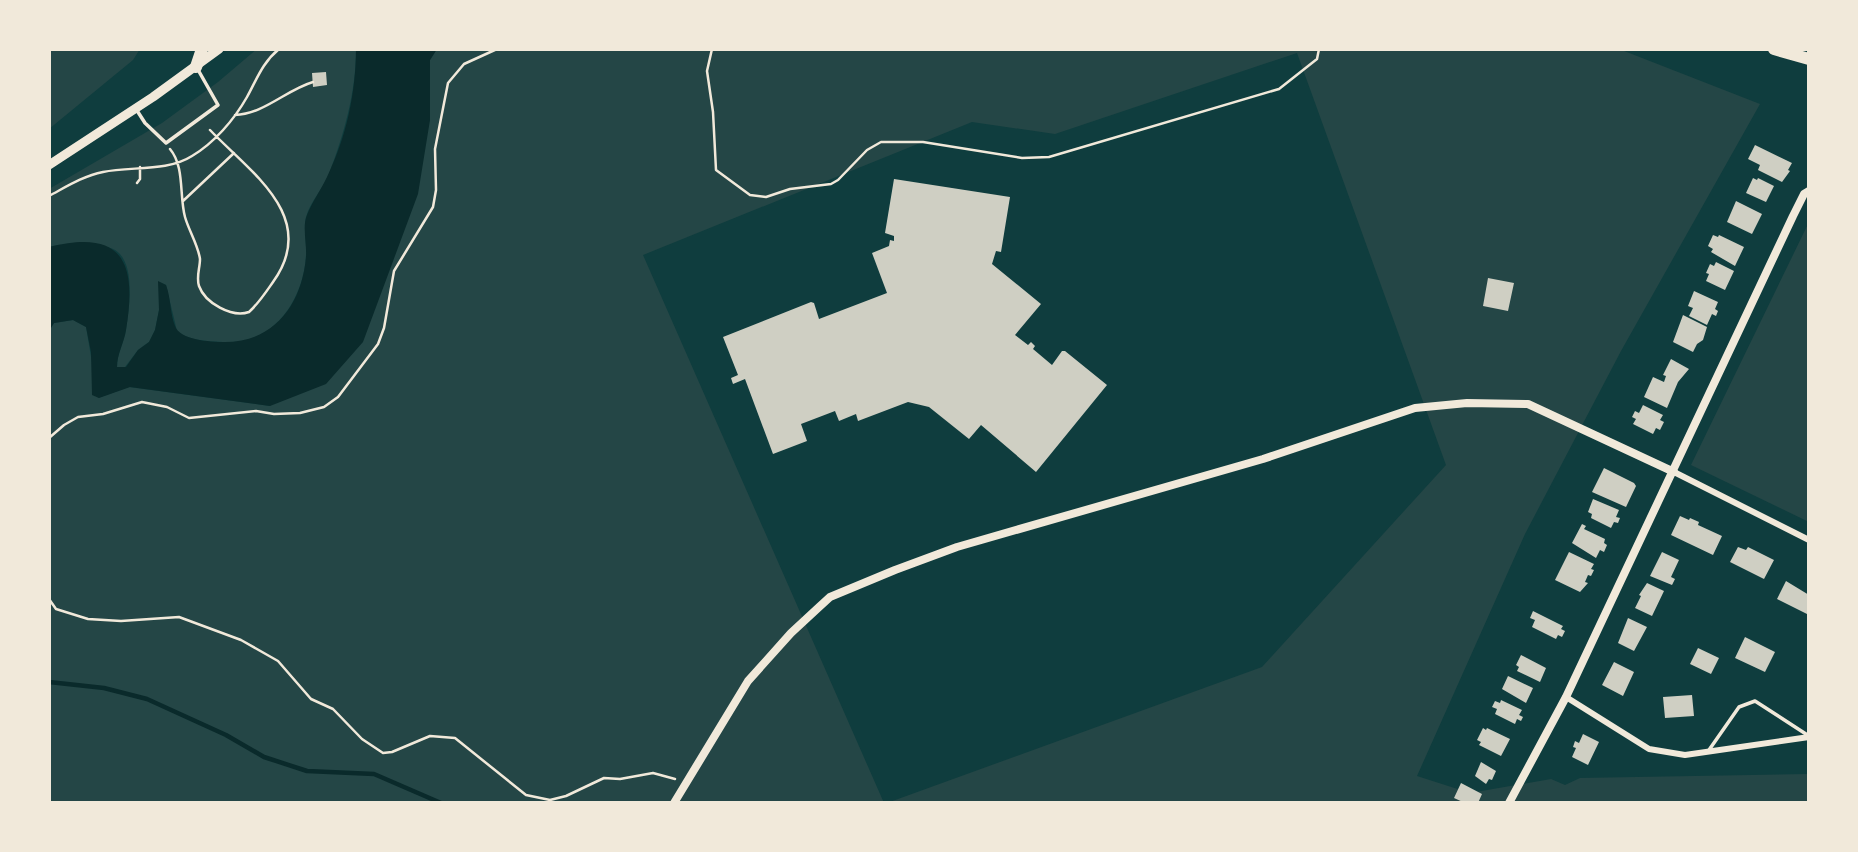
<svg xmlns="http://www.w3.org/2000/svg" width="1858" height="852" font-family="Mulish,sans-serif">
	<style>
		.green { fill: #244646 }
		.water { fill: #0a2a2b }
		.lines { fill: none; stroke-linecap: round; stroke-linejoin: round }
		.stream { stroke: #0a2a2b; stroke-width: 4.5 }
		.building { fill: #cfcfc3 }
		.path { stroke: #f1e9da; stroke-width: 2.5 }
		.service { stroke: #f1e9da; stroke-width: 3.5 }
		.minor { stroke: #f1e9da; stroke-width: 6 }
		.tertiary { stroke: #f1e9da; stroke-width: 8 }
		.secondary { stroke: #f1e9da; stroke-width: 9 }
		.motorway { stroke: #f1e9da; stroke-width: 12 }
	</style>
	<rect width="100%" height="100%" fill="#0f3d3e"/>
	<path class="green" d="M49,49H140L133,60L49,129Z
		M257,49H356C356,93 344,134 329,174C323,189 310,202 306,217C303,229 307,243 306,255C304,297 276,343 229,342C214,342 188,341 177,331L166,285L159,282V310L155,330L149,342L138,350L125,367H117C117,354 124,342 126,330C129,309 137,260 113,249C109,247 102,247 97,246C79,244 67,243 49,247V189L162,123L218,82Z
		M437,49H1619L1760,104L1621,351L1525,534L1417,776L1470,793L1551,779L1565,785L1580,778L1809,774V803H887L1262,667L1446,465L1297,53L1055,134L972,122L643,255L884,803H49V331L54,323L73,320L86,327L98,398L129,387L270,406L430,120V60Z
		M1809,222V522L1691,465Z"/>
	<path class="water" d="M356,49H437L430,60V120L418,194L363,342L326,384L270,406L130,387L99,398L92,395L91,352L86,327L73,320L54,323L49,331V247C124,228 137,264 126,330C124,343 117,354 117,367H126L138,350L149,342L155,330L159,310L158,281L166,285C171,298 170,314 175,326C180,340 210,342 223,342C274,343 302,304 306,257C307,244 302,227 307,215C312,202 321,190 327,177C346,138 356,93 356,49Z"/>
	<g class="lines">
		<path class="stream" d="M49,682L104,688L147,699L226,735L264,757L307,771L374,774L441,803"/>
	</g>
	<path class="building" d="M326,72L327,85L313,87L312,73Z
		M1755,145L1792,163L1788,170L1790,171L1782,182L1758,170L1760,165L1748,159Z
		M1753,178L1757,180L1758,178L1774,186L1766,202L1746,193Z
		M894,179L1010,197L1001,252L996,251L992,264L1041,304L1015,335L1028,345L1031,342L1035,346L1033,349L1052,365L1062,351H1065L1107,385L1036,472L981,425L969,439L929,407L908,402L858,421L856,414L839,421L835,411L801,424L807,441L773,454L745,379L733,384L731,378L738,375L723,337L811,302L814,303L819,319L887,293L872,253L889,246L890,240L894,241V236L885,233Z
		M1736,201L1762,214L1752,234L1727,222Z
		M1713,235L1718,237L1719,235L1744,247L1735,266L1711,252L1713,249L1708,246Z
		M1716,262L1734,271L1725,290L1706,281L1709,274L1706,273L1710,264L1714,266Z
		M1488,278L1514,283L1508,311L1483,306Z
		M1694,291L1718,302L1715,309L1718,311L1716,316L1712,314L1707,325L1689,316L1693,308L1688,306Z
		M1683,315L1707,327L1703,340L1697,344L1693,352L1673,342Z
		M1671,359L1689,369L1678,382L1667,408L1644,397L1653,377L1664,382L1666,376L1663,375Z
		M1643,405L1663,415L1660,420L1664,422L1660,430L1656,428L1653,434L1633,424L1636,419L1632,417L1635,411L1639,413Z
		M1604,468L1634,483L1636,486L1626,507L1592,492Z
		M1593,499L1619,510L1616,517L1620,518L1618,523L1614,522L1611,528L1591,518L1592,514L1588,512Z
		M1680,516L1689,520L1690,518L1699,522L1698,525L1722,536L1713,555L1671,535Z
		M1582,524L1586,526L1584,529L1605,539L1604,543L1607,545L1604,552L1600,550L1596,558L1572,543Z
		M1738,547L1746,550L1748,547L1774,560L1764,579L1730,562Z
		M1569,552L1594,564L1591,569L1594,570L1591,576L1588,575L1585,582L1588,583L1580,592L1555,580Z
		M1662,552L1679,560L1671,577L1675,579L1672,585L1650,576Z
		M1786,581L1809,595L1807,614L1777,599Z
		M1647,583L1664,591L1652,616L1635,608L1641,596L1639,595Z
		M1533,611L1563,626L1561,629L1565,631L1562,637L1558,635L1556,639L1532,627L1535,620L1530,618Z
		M1628,618L1647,627L1634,651L1618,643Z
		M1745,637L1775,652L1765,672L1735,658Z
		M1698,648L1719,658L1711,674L1690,664Z
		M1521,655L1546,668L1540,682L1517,671L1519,667L1516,665Z
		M1614,662L1634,672L1623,696L1602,685Z
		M1508,676L1533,688L1526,703L1502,689Z
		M1692,695L1694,716L1665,718L1663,697Z
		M1501,700L1522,710L1519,715L1523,717L1521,721L1517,719L1515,724L1495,714L1497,709L1492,707L1495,701L1500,703Z
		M1483,728L1486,730L1487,728L1510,739L1501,756L1479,745L1481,742L1477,740Z
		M1583,734L1599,742L1588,765L1572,757L1576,748L1573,747L1575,741L1579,743Z
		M1481,762L1496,771L1492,780L1489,779L1486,784L1475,776Z
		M1461,783L1482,794L1478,803H1465L1454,798Z"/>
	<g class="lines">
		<path class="path" d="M712,49L707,71L713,112L716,170L750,195L766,197L790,189L831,184L838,180L867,150L881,142H923L1022,158L1049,157L1279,89L1317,59L1319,49
			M235,115C264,114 286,90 313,82
			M170,149C185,167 179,195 185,217C189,231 198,245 200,259C200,268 196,277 199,286C205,303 232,318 249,312C259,303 266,292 273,282C320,217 250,172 210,130
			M137,183L140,179V167
			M49,196C66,187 83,176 103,172C131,166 167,172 192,156C214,143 234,120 247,97C257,79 262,63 279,49
			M183,201L234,153
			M49,438L64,425L78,417L103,414L142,402L167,407L189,418L256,411L274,414L300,413L324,407L338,397L378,344L384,328L394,271L433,207L436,190L435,149L448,83L464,64L497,49
			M49,599L56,609L88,619L121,621L179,617L241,640L278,661L311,699L333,709L362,739L383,753L392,752L430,736L455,738L526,795L550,800L566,796L604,778L620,779L653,773L675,779"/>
		<path class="service" d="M136,109L145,123L166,143L218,105L197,68
			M1709,750L1739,707L1755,701L1809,736"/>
		<path class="minor" d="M1674,472L1809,540
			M1566,697L1649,749L1685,755L1809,737"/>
		<path class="tertiary" d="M674,803L748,681L791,633L818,608L830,597L895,570L957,547L1263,459L1415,408L1467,403L1528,404L1674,472
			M1509,803L1566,697L1793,216L1804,194L1809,191"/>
		<path class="secondary" d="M49,165L153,97L219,49"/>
		<path class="motorway" d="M1774,49L1809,59
			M196,67L202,49"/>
	</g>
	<rect width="1858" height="852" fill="none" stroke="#f1e9da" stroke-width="102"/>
</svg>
